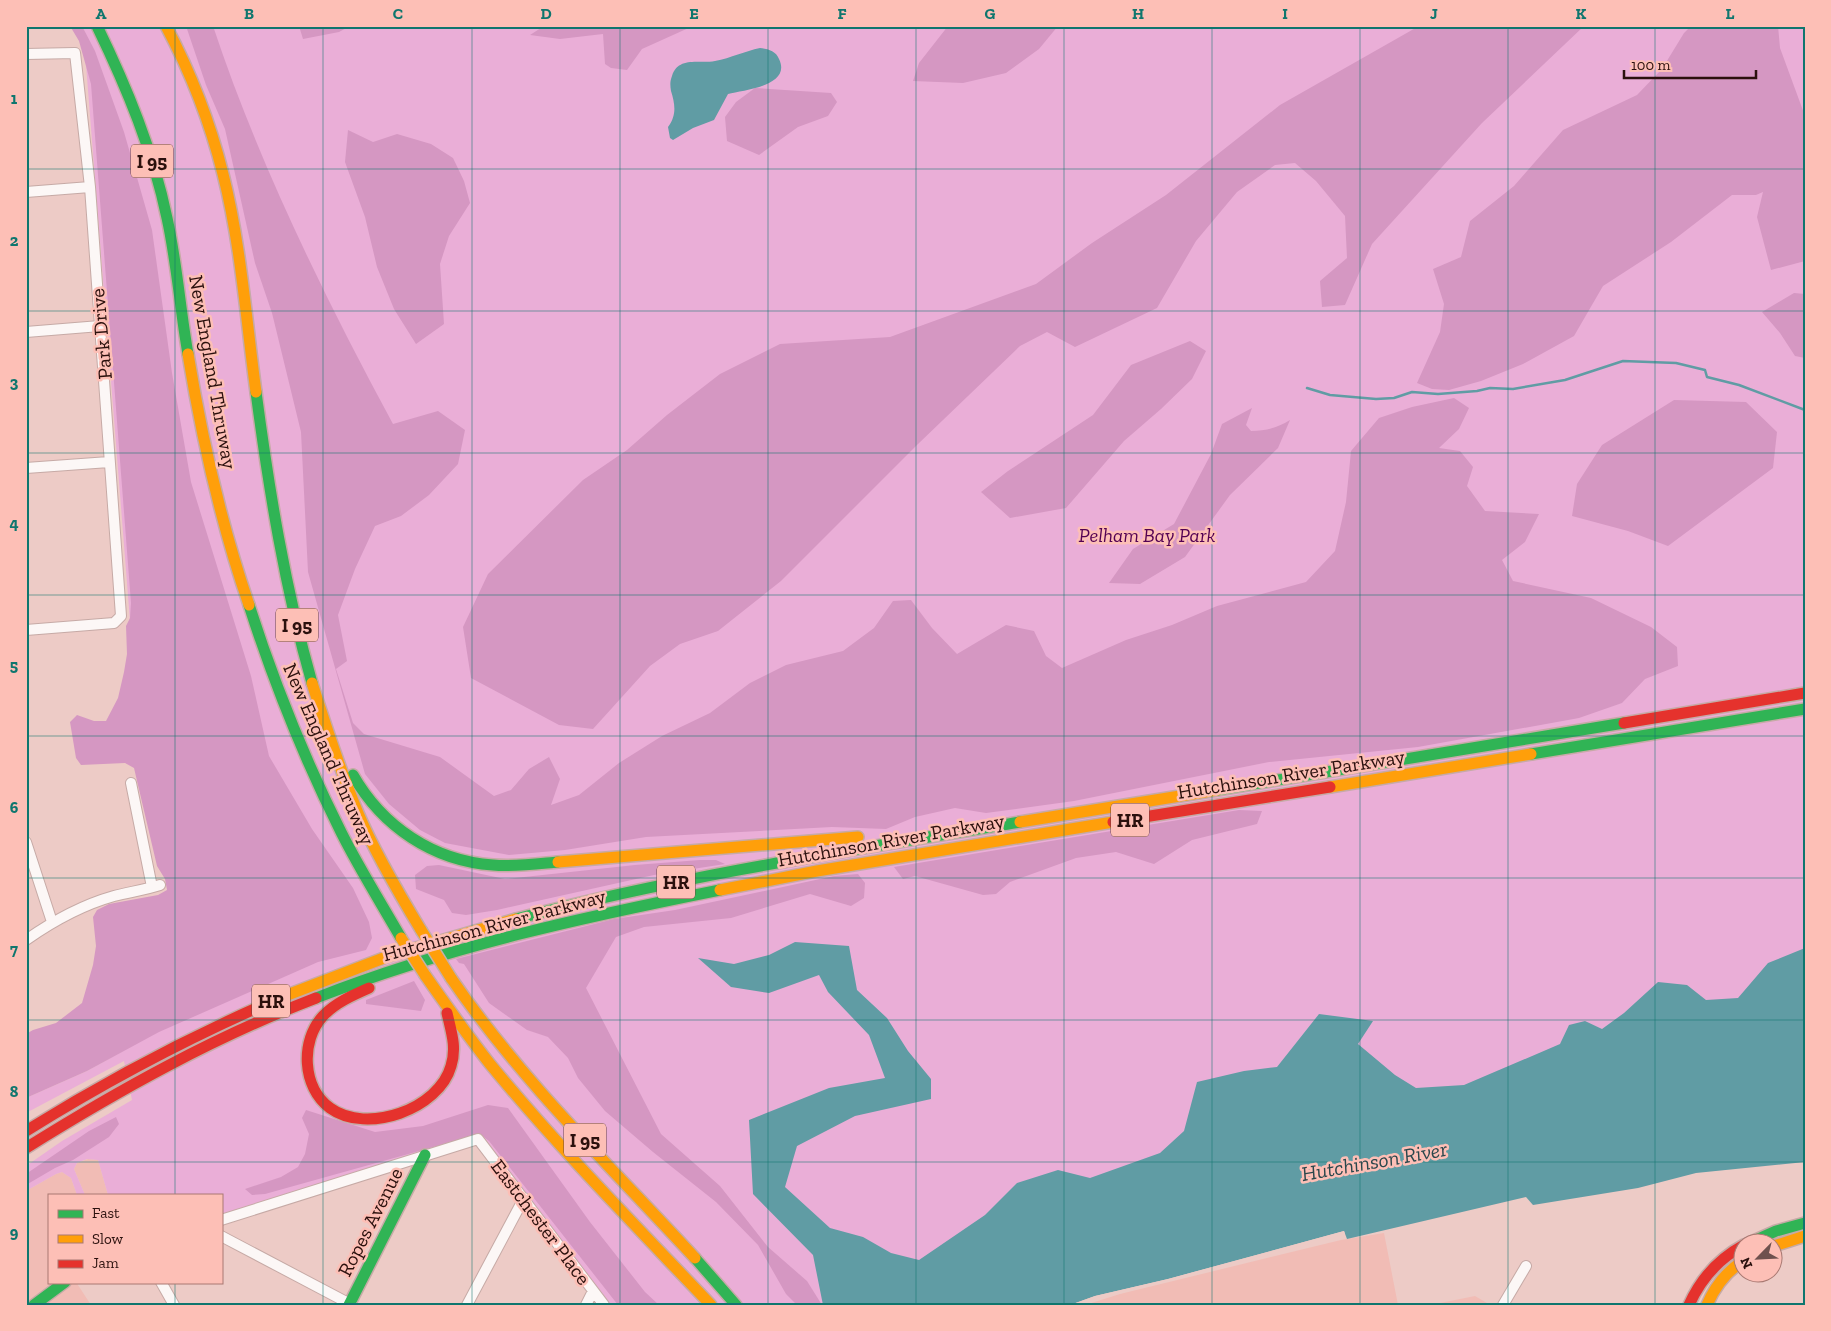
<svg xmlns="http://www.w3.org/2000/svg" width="1831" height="1331" font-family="'Zilla Slab',serif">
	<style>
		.built { fill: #f1bcb5 }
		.green { fill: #eaaed7 }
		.forest { fill: #d597c2 }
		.water { fill: #609ca4 }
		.pier { fill: #edcbc6 }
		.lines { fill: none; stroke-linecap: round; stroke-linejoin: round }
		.stream { stroke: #609ca4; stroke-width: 2.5 }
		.street-casing { stroke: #c6aaa6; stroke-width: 12 }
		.fast-casing { stroke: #c6aaa6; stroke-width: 14 }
		.slow-casing { stroke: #c6aaa6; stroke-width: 14 }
		.jam-casing { stroke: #c6aaa6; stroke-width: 14 }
		.street { stroke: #fcf7f6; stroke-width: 10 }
		.fast { stroke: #30b455; stroke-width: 11 }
		.slow { stroke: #ff9f0a; stroke-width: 11 }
		.jam { stroke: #e5322d; stroke-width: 11 }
		.slow-bridge-casing { stroke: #c2b0ad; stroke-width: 14; stroke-linecap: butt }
		.slow-bridge { stroke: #ff9f0a; stroke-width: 11 }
		.grid { fill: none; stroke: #0f766e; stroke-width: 1; stroke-opacity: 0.55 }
		.labels { text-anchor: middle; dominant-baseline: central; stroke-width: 5; stroke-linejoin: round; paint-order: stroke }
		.shield { fill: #fdbfb6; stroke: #6a4440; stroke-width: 1 }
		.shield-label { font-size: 19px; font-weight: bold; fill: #2b100d }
		.street-label { font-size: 20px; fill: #2b100d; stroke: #fdbfb6 }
		.park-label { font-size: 20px; font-style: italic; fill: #530053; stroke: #fdbfb6 }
		.water-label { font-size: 21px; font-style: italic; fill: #2a474c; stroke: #fdbfb6 }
		.neatline { fill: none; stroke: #0f766e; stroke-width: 2 }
		.grid-label { font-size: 16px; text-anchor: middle; font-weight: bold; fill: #0f766e }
	</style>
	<rect width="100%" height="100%" fill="#edcbc6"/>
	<path class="built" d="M88,1159L98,1160L108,1195H85L74,1169L77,1163Z
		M62,1172L71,1178L77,1195H49V1282H76L91,1305H26V1191L56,1174Z
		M1384,1233L1398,1305H1085L1120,1294L1341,1240Z
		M1475,1296L1487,1303L1486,1305H1430Z"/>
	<path class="green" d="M82,26H1805V1025L843,1305H611L483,1138L221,1215V1195H108L98,1160L87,1159L77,1163L74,1169L85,1195H77L71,1178L62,1172L56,1174L26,1191V1166L62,1141L132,1100L124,1061L26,1113V1098L87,1071L123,1051L173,897L143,785L85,52V32Z"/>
	<path class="forest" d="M70,26H82L95,51L124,132L152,230L172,373L191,482L251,676L269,756L312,829L353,888L369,922L372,938L366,950L318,962L159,1032L87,1071L26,1098V1034L33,1030L56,1023L82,1003L93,965L96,946L93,917L97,910L109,904L158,895L167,890L165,879L157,866L134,768L125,763L81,765L76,758L70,722L77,715L94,721H106L118,698L124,672L127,654L126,626L130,618L131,603L91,84L79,41Z
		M186,26H213C259,164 324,296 393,424L438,411L465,430L458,464L429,495L401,516L375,526L355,569L338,615L347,661L336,669L353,723L364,734L440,757L494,796L511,790L529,769L549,757L560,779L551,805L579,795L619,763L662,736L710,713L750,683L786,665L843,651L874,628L893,601L911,600L932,628L957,654L1006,625L1034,631L1046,656L1062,668L1126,640L1172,625L1217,606L1306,582L1335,551L1346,502L1351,451L1379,418L1412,407L1454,398L1469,408L1459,429L1439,448L1460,451L1473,467L1467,486L1485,511L1539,514L1525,542L1502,560L1513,581L1591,598L1651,627L1677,647L1678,666L1645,679L1622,703L1579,718L1418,747L1269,762L1074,801L986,813L955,808L915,817L886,829L832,827L646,837L565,850L509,855L445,843L420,830L389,804L365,774L308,572L301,432L272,313L255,263L225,129L206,85Z
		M299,26H350L339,32L303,39Z
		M544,26H693L642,49L627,70L611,68L605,64L603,34L560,39L530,35Z
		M948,26H1058L1039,49L1006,73L963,83L913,81L919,63Z
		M1419,26H1584L1482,123L1372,244L1345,305L1322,307L1320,281L1347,258L1345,216L1316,181L1295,163L1275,165L1237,192L1196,241L1157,308L1075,347L1047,332L1020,346L918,444L781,581L718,631L680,644L650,666L593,729L559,725L471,678L463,627L488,574L583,480L627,450L667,415L720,374L780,344L890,337L1036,284L1092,243L1166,195L1280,105Z
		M1691,26H1778L1780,48L1805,116V261L1771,270L1757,217L1763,192L1756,195H1732L1671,242L1603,286L1574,336L1523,364L1481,381L1449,390L1432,389L1417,383L1440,332L1444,304L1433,269L1461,257L1470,221L1514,186L1563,130L1637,95L1662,69L1684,33Z
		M755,88L831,93L837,102L828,116L798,127L759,155L727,141L725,117L736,102Z
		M348,130L373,142L397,134L431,144L453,158L464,181L470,203L449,236L440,264L444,324L416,344L394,309L377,267L365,217L345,162Z
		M1794,293L1805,294V358L1795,356L1780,333L1762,312Z
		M1190,341L1206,351L1192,379L1161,409L1124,441L1066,508L1010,518L981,492L1008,471L1093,415L1131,365Z
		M1674,400L1746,402L1777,432L1773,468L1668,546L1628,531L1572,516L1577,484L1602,445Z
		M1252,408L1246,425L1251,431C1266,431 1277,428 1290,420L1278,448L1230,495L1185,557L1140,584L1109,583L1133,549L1174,524L1211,454L1222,424Z
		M1239,810L1262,811L1257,824L1192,840L1154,864L1116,852L1076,858L1010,882L996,894L983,895L915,876L903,879L894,867Z
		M700,860H716L725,864L654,875L497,910L466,915L452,913L444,900L416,889L415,875L427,866L439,865L505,879L635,865Z
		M858,874L865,883L864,898L851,906L810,894L731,918L644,927L616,937L586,988L661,1134L720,1186L768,1247L807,1281L822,1305H797L786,1294L758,1245L716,1202L653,1152L605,1111L578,1078L568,1058L548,1037L527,1030L489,1003L464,964L459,963L456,959L614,919L675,910L834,876Z
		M414,981L425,1000L421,1011L366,1004V1000Z
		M488,1105L508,1108L590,1222L645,1292L659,1305H618L489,1141L480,1134L265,1194L252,1195L245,1189L281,1177L298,1167L305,1154L309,1134L302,1118L306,1110L375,1132L423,1126Z
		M116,1117L119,1124L109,1137L73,1160L55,1168L26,1185V1174L89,1131Z"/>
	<path class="water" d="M760,48C768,49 776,51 779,59C792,86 744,90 728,94L714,120L693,128L673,140L670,138L668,127C677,115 675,104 671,91C670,85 670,81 672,76C678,56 700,64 715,61C731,58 745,51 760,48Z
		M795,942L849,946L857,990L887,1018L908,1051L931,1079V1099L855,1116L797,1146L785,1187L830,1228L863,1237L891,1253L919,1260L985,1215L1017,1183L1058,1170L1090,1178L1160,1153L1184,1131L1197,1082L1244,1071L1277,1067L1319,1014L1373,1021L1358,1044L1395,1075L1416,1088L1464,1085L1560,1044L1569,1025L1585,1021L1602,1029L1624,1013L1658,982L1687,985L1706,1000L1738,998L1768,963L1805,948V1162L1696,1173L1638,1188L1533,1205L1526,1197L1347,1239L1344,1231L1168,1279L1095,1296L1070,1305H823L813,1255L753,1194L749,1120L829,1088L885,1078L869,1035L828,992L819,975L769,993L731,987L698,958L734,964L769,955Z"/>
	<path class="pier" d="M1344,1231L1345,1234L1187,1276L1077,1305H1070L1095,1296L1168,1279Z"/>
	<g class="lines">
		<path class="stream" d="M1307,388L1330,395L1376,399L1394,398L1412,392L1438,394L1477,391L1490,388L1513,389L1565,380L1623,361L1676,363L1705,370L1707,377L1739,385L1805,410"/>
		<g class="street-casing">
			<path id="street" d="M26,54L75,53L90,187L121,616L114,623L26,630
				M26,192L90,187
				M26,332L100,326
				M26,468L109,462
				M131,783L152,887
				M26,842L52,922
				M26,940C53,921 82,905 114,896C129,892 145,890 160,885
				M221,1220L478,1139L604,1305
				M221,1236L352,1305
				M161,1282L174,1305
				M467,1305L524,1198
				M586,1305L593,1291
				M1503,1305L1526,1266"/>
		</g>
		<g class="fast-casing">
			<path id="fast" d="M97,26C127,88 153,151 167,218C177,263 180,309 188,354
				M256,392C269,490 285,588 312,683
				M249,605C274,683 304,758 341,832C359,868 381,903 401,938
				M1531,754L1805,709
				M353,775C382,826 433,861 493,865C514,867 536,864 558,862
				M1217,790L1624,723
				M516,919C681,876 851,850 1020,822
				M316,998C446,947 584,917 720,890
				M1747,1244L1776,1231L1805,1223
				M695,1258L736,1305
				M34,1305L65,1282
				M349,1305L425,1155"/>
		</g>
		<g class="slow-casing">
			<path id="slow" d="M166,26C191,73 210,122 223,174C241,245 246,319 256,392
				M188,354C202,439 221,524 249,605
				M312,683C326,727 340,770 358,813C375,853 398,892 421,930
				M1330,787L1531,754
				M1020,822L1217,790
				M558,862L858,837
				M720,890L817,871L1113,822
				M425,975C446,1005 467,1035 490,1064C559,1148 636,1226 711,1305
				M451,978C521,1080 611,1167 695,1258
				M282,997L389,956L516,919
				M1774,1246L1805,1236
				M1707,1305C1715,1286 1727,1271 1744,1260"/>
		</g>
		<g class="jam-casing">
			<path id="jam" d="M1624,723L1805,693
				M1113,822L1330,787
				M369,988C353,995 335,1003 323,1016C300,1041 302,1087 330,1108C367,1135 439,1109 451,1066C457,1047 451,1031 447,1013
				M26,1131C108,1080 193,1035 282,997
				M26,1148C119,1090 214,1037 316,998
				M1689,1305C1701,1278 1718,1259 1744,1245"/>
		</g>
		<use href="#street" class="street"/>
		<use href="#fast" class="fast"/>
		<use href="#slow" class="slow"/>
		<use href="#jam" class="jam"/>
		<g class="slow-bridge-casing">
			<path id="slow-bridge" d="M421,930L451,978
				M401,938L425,975"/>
		</g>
		<use href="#slow-bridge" class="slow-bridge"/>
	</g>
	<path class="grid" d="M175,26V1195M323,26V1305M472,26V1305M620,26V1305M768,26V1305M916,26V1305M1064,26V1305M1212,26V1305M1360,26V1305M1508,26V1305M1655,26V1305M26,169H1805M26,311H1805M26,453H1805M26,595H1805M26,736H1805M26,878H1805M26,1020H1805M26,1162H1805M175,1282V1305"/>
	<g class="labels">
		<g class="shield">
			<rect x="131" y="144.5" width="42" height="33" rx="4"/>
			<rect x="276" y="608.5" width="42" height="33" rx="4"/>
			<rect x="1111" y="803.5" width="38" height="33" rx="4"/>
			<rect x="657" y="865.5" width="38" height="33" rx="4"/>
			<rect x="252" y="984.5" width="38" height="33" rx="4"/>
			<rect x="564" y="1123.5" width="42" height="33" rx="4"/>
		</g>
		<g class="shield-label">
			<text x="152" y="161">I 95</text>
			<text x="297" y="625">I 95</text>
			<text x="1130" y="820">HR</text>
			<text x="676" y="882">HR</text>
			<text x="271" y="1001">HR</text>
			<text x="585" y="1140">I 95</text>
		</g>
		<g class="street-label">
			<text transform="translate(101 334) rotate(-95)">Park Drive</text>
			<text transform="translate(213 372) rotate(80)">New England Thruway</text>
			<text transform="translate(329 754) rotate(66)">New England Thruway</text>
			<text transform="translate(1291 774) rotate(-9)">Hutchinson River Parkway</text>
			<text transform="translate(891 840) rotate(-10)">Hutchinson River Parkway</text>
			<text transform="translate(494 925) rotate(-15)">Hutchinson River Parkway</text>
			<text transform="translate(370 1222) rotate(-63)">Ropes Avenue</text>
			<text transform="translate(541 1222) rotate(53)">Eastchester Place</text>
		</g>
		<g class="park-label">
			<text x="1147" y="535">Pelham Bay Park</text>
		</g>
		<g class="water-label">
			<text transform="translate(1374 1161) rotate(-10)">Hutchinson River</text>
		</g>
	</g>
	<rect width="1831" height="1331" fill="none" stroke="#fdbfb6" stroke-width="55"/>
	<rect x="48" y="1194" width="175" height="90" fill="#fdbfb6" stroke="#a97972"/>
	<rect x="58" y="1210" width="25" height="8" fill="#30b455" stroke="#a97972"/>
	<text x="92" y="1218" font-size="15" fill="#2b100d">Fast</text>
	<rect x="58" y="1235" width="25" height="8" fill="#ff9f0a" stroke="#a97972"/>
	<text x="92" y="1244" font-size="15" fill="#2b100d">Slow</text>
	<rect x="58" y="1260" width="25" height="8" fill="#e5322d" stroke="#a97972"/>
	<text x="92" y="1268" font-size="15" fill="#2b100d">Jam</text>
	<g transform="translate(1758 1258) rotate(246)"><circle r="24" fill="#fdbfb6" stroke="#a97972"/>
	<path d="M0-4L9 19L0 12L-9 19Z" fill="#6f514e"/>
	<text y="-8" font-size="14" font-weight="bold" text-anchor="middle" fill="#2b100d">N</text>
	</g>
	<path d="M1624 70v8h132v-8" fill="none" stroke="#2b100d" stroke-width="2.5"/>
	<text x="1631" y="70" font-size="15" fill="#2b100d" stroke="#fdbfb6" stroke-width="4" paint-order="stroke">100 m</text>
	<rect x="28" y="28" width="1776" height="1276" class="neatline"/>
	<g class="grid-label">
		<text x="101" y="19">A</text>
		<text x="249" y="19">B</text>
		<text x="398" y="19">C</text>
		<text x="546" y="19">D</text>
		<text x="694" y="19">E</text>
		<text x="842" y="19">F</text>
		<text x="990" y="19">G</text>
		<text x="1138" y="19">H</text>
		<text x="1285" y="19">I</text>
		<text x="1434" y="19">J</text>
		<text x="1581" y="19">K</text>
		<text x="1730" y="19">L</text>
		<text x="14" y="104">1</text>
		<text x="14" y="246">2</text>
		<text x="14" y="388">3</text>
		<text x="14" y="529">4</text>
		<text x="14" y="671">5</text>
		<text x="14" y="813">6</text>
		<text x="14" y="955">7</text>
		<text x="14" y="1097">8</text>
		<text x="14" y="1238">9</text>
	</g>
</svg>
